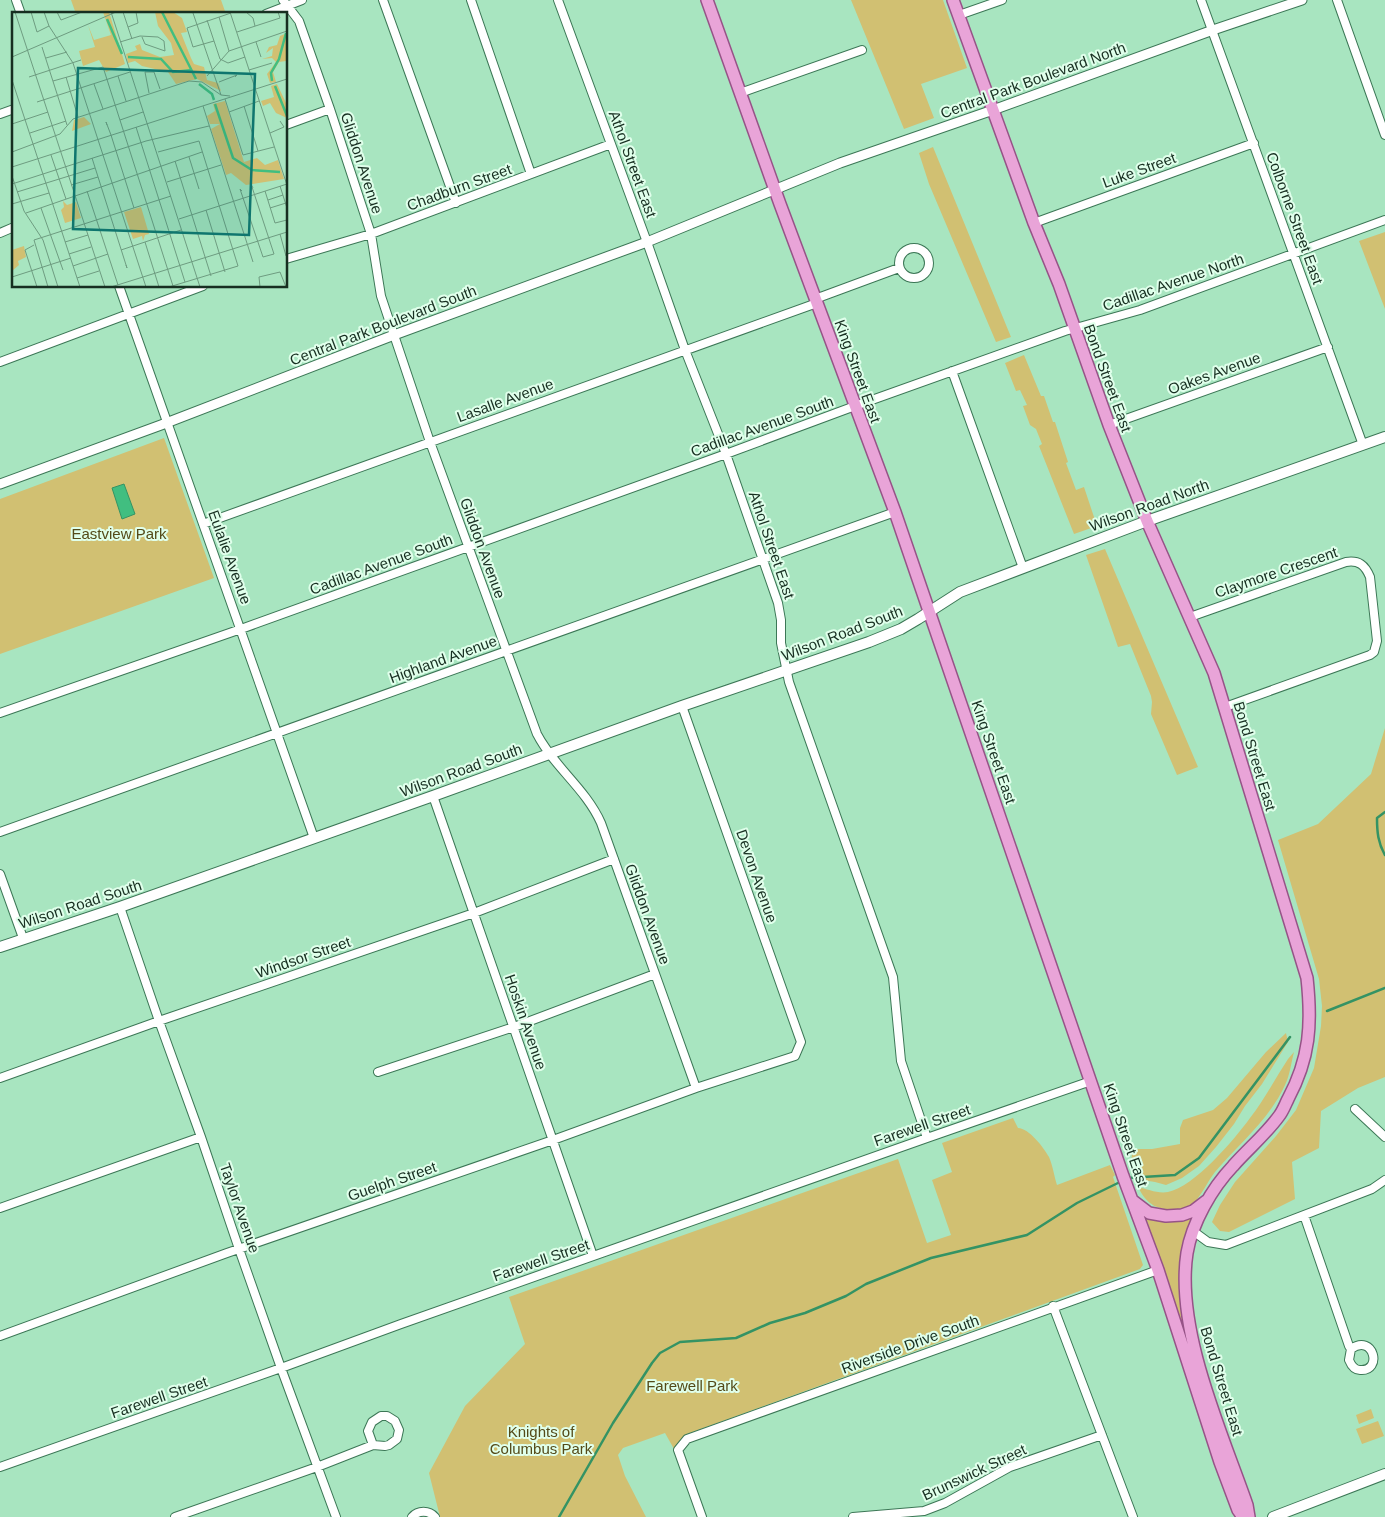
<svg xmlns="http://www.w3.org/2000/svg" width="1385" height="1517" font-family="Arial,sans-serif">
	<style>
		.green { fill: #d1c072 }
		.water { fill: #41be80; stroke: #349364 }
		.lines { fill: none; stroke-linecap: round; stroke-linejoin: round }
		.stream { stroke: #349364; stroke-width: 2.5 }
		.minor-casing { stroke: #3c7756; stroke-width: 10 }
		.tertiary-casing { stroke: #3c7756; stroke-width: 11 }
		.secondary-casing { stroke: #3c7756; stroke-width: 12 }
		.primary-casing { stroke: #965387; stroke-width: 14 }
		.minor { stroke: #fff; stroke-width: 8 }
		.tertiary { stroke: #fff; stroke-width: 9 }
		.secondary { stroke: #fff; stroke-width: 10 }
		.primary { stroke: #e9a4d8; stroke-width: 11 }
		.labels { text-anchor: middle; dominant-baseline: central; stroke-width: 4; stroke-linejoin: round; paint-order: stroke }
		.street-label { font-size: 15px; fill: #172f21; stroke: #e0ffeb }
		.park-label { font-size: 15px; fill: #544a18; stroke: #e0ffeb }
		.inset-river { fill: none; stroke: #41be80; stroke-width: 2.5 }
		.inset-road { fill: none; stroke: #6e9c80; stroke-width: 1 }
		.view { fill: #0f766e; fill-opacity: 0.15; stroke: #0f766e; stroke-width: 2.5 }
		.inset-edge { fill: none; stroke: #172f21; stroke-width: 2.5 }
	</style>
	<rect width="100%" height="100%" fill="#a8e5c0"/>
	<path class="green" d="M71,0H221L226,14H76Z
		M851,0H943L967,68L921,84L934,118L904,129Z
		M933,147L1011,337L996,342L929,184L919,153Z
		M1385,232V309L1359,241Z
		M1024,355L1041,396H1044L1053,422H1055L1068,462L1066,463L1076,490L1084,487L1097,526L1074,534L1039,446L1042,444L1036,429L1030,425L1023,406L1027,405L1020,390L1016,391L1005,363Z
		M164,438L214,578L0,654V499Z
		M1105,549L1198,767L1177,775L1151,714L1152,702L1151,696L1130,644L1118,647L1086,555Z
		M1385,728V1077L1358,1088L1321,1111L1319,1148L1292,1162L1295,1199L1229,1232L1220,1231L1212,1222L1220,1205L1235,1182L1276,1136L1296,1110L1314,1068L1321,1026L1322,1006L1319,979L1278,840L1318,824L1371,774Z
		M1286,1033L1288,1042L1262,1084L1245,1106L1234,1124L1216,1147L1199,1166L1182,1178L1166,1185L1155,1182L1136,1179L1131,1165L1132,1154L1137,1149H1152L1180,1144V1128L1183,1120L1213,1110L1227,1098L1266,1052Z
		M1294,1052C1291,1063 1290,1075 1285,1085C1269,1120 1239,1144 1215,1172C1207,1182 1202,1195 1193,1204C1189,1207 1183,1208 1178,1209C1158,1211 1147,1205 1138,1187C1147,1189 1158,1194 1168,1192C1194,1187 1234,1140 1250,1118C1264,1100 1275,1079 1288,1059Z
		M1013,1118L1018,1128C1029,1128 1044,1148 1049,1157C1053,1166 1054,1176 1057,1185L1110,1165L1115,1175L1113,1177L1143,1265L1140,1269L687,1434L682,1438L674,1449L665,1433L623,1448L618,1455L625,1476L646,1517H440L429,1473L465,1406L525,1344L509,1297L898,1159L927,1243L951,1235L932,1180L952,1172L942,1143Z
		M1195,1214L1180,1283L1181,1308L1186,1331L1184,1332L1147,1221V1218C1163,1220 1182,1227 1195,1214Z
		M1371,1409L1374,1418L1359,1424L1356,1415Z
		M1378,1421L1384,1436L1362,1444L1356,1429Z"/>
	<path class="water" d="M124,484L135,514L122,519L112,488Z"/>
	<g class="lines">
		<path class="stream" d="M1385,812L1377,818C1377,832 1378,843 1385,855
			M1327,1011L1385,988
			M1127,1178L1175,1175L1199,1158L1290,1037
			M559,1517L613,1423L652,1363L660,1353L680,1342L736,1338L770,1323L805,1313L846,1296L866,1284L931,1258L1027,1235L1077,1203L1122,1181"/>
		<g class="minor-casing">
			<path id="minor" d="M16,0L21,14
				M283,0L299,21L330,109L371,234L381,296L394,335L430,442L537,734C554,767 586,789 601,823L696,1088
				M383,0L456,203
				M471,0L531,174
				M558,0L647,242L685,350L726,454L778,603L781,620V643L789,682L893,977L901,1061L927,1138
				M1201,0L1363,445
				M1337,0L1385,135
				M266,14L302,0
				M959,15L1002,0
				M740,93L862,50
				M0,114L14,109
				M286,125L330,109
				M1034,223L1254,143
				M0,233L14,227
				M899 263a15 15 0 1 1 30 0a15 15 0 1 1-30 0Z
				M286,259L371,234L611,144
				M119,286L314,838
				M815,299L899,268
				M0,362L203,286
				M952,371L1023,568
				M1109,425L1328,347
				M203,524L817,303
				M1190,617L1346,562C1359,560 1365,565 1370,577L1377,641L1374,652L1370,655L1225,707
				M0,713L241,629L726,454L855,406L1065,331L1140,310L1385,220
				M433,796L593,1256
				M0,832L895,512
				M0,874L23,938
				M120,907L159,1021L201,1137L239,1249L281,1368L336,1517
				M378,1072L514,1027L655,974
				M0,1078L159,1021L474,913L614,859
				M1355,1109L1385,1137
				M0,1208L201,1137
				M1304,1215L1349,1346L1351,1349C1374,1333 1383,1372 1360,1370C1354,1370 1351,1365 1349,1360L1351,1349
				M1193,1231L1208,1242L1226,1245L1372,1189L1385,1180
				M1053,1306L1133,1517
				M0,1336L227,1253L553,1140L696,1088L795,1056L801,1042L682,706
				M0,1467L281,1368L401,1324L927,1138L1091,1081
				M175,1517L317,1467L373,1445L385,1446L389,1445L397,1439L399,1430L395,1421L387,1416H381L372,1422L368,1431L373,1445
				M412,1517C418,1510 429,1510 435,1517
				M702,1517L678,1450L687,1439L1158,1270
				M853,1517L924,1511L945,1503L1010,1467L1102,1435"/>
		</g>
		<g class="tertiary-casing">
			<path id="tertiary" d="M0,484L161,425L394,335L647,242L840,163L993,110L1213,30L1302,0"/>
		</g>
		<g class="secondary-casing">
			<path id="secondary" d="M0,947L120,907L433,796L682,706L869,642L901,629L918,619L960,592L1147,521L1385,437
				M1273,1517L1385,1474"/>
		</g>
		<g class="primary-casing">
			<path id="primary" d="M707,0L780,204L895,512L1123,1176L1158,1270L1220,1462L1238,1510L1243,1517
				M953,0L1034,223L1059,284L1109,425L1147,521L1214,673L1307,978C1312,1024 1310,1058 1288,1099C1285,1105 1283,1111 1279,1116C1266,1134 1248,1149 1233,1166C1212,1188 1192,1223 1187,1253C1175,1330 1222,1433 1247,1505L1249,1517
				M1132,1200L1149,1213L1166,1216L1182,1215L1193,1211L1206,1201"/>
		</g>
		<use href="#minor" class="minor"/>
		<use href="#tertiary" class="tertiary"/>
		<use href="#secondary" class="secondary"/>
		<use href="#primary" class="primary"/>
	</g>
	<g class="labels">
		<g class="street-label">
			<text transform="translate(1033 80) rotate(-20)">Central Park Boulevard North</text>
			<text transform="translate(362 163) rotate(72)">Gliddon Avenue</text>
			<text transform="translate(633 164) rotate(70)">Athol Street East</text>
			<text transform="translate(1139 170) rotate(-20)">Luke Street</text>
			<text transform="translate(459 187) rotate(-20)">Chadburn Street</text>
			<text transform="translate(1295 218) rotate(70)">Colborne Street East</text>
			<text transform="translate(1173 282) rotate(-19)">Cadillac Avenue North</text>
			<text transform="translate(383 325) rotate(-21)">Central Park Boulevard South</text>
			<text transform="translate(858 371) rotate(70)">King Street East</text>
			<text transform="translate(1214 373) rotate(-20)">Oakes Avenue</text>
			<text transform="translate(1108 378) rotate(70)">Bond Street East</text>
			<text transform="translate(505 400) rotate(-20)">Lasalle Avenue</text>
			<text transform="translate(762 426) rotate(-20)">Cadillac Avenue South</text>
			<text transform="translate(1149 505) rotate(-20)">Wilson Road North</text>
			<text transform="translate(772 545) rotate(71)">Athol Street East</text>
			<text transform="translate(483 548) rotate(70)">Gliddon Avenue</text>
			<text transform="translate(230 557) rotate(70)">Eulalie Avenue</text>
			<text transform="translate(381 564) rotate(-20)">Cadillac Avenue South</text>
			<text transform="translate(1276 572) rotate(-19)">Claymore Crescent</text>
			<text transform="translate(842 633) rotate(-21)">Wilson Road South</text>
			<text transform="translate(443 659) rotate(-20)">Highland Avenue</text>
			<text transform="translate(994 752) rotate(71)">King Street East</text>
			<text transform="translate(1255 756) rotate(73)">Bond Street East</text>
			<text transform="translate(461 770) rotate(-20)">Wilson Road South</text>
			<text transform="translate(757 876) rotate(71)">Devon Avenue</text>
			<text transform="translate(80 904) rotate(-18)">Wilson Road South</text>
			<text transform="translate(648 914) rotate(70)">Gliddon Avenue</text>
			<text transform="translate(303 957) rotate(-19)">Windsor Street</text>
			<text transform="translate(526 1022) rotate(71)">Hoskin Avenue</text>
			<text transform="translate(922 1125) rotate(-19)">Farewell Street</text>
			<text transform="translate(1126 1135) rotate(71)">King Street East</text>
			<text transform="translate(392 1181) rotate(-19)">Guelph Street</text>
			<text transform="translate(240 1208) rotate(71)">Taylor Avenue</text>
			<text transform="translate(541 1260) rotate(-19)">Farewell Street</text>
			<text transform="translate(910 1344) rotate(-20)">Riverside Drive South</text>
			<text transform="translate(1222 1381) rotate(73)">Bond Street East</text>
			<text transform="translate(159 1397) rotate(-19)">Farewell Street</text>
			<text transform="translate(974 1472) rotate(-25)">Brunswick Street</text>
		</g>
		<g class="park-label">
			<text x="119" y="533">Eastview Park</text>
			<text x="692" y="1385">Farewell Park</text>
			<text x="541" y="1431">Knights of<tspan x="541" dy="17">Columbus Park</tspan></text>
		</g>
	</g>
	<g transform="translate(12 12)">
		<rect width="275" height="275" fill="#a8e5c0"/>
		<path d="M91,0H97L113,52L94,60L87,48L71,54L67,39L83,35L76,13L82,28L99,23ZM143,0H161L170,6L175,20L169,21L179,46L182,52L192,55L195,68L206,71L209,79L185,67L164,72L156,60L130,54L123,49L116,51L114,42L125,38L123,34L128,32L130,38L148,45L162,43L159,31L146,14ZM275,21L274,49L267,50L261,60L264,70L258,71L255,62L264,50L260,46L250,47L260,44L261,36L254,41L257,35L265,33L268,24ZM265,72L275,93V106L264,101L258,91L251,94L249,89L262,85L259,74ZM213,89L232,150L245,146L253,153L266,148L272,167L234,173L219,161L214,163L199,117L208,112H198L195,104L203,99L201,92ZM72,105L79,112L60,119L62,108ZM51,189L55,193L64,190L69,206L53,211L49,198L52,195ZM129,195L137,222L133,223L131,229L130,224L121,227L112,200ZM12,234L14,245L6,249L7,253L0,259V238Z" fill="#d1c072"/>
		<path class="inset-river" d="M150,0L184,67M95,7L110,42M116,45L149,47L161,60L180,58M260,69L259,61L267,47L274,21M187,72L200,82L202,88M263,74L275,104M203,92L221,146L240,158L268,160"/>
		<path class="inset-road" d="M3,0L93,275M19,0L25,20L37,14M32,0L37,14L61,51L134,275M45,0L49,8L70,0M99,0L188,275M111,0L120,27M218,0L275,173M234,0L241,6L243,14M181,1L209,83M207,5L217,39M195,8L208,47M116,15L126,11L124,0M225,20L268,6L266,0M202,29L181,35L175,16L219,1M108,30L128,24L146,25L152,29L153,39L133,32L130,25M244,30L249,45M30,35L55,113M0,45L104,0M34,46L55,40M208,47L216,51L233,45M237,58L260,51M106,64L114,89M195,64L217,39L275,19M17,65L69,48M54,65L66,105M0,68L68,275M41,69L91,55L161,274M207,70L225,63L223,65M82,72L91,97M137,81L133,60H142L148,77M213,87L231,143L262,135M25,90L118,60M191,94L241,250M232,94L246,139M217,100L247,89M108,108L131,100M0,112L36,100M95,113L94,110L99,123M124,115L173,270M18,121L54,109M258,121L272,115L268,109M99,123L122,196M0,140L48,122L61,107L177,69L190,70L209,83L218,84M146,140L187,129L226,254L157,275M39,143L54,187M177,145L187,177M80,146L115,256L114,253M163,149L199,264M0,155L275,67M31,162L134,129L197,114M0,164L12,199L31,228L46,275M155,170L209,153M0,172L31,162M59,173L86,165M268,174L275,196M75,179L106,273M230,179L228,177L251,245L262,242L239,172L241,176M253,179L263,211L275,208M5,180L83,156M256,188L271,183M0,192L37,181M29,196L51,258M258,196L274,191M194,198L213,260M14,201L190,140M167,207L275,172M268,222L274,244M53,230L76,223M133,230L147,275M22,233L13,238L25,275M109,238L169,218M57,242L79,235M61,254L96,242M0,265L59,246M65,266L87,259M36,275L22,228L159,184M99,275L275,220M248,275L247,265L268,260L274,275"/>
		<path class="view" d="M66,56L243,62L237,223L61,217Z"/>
		<rect width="275" height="275" class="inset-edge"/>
	</g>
</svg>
